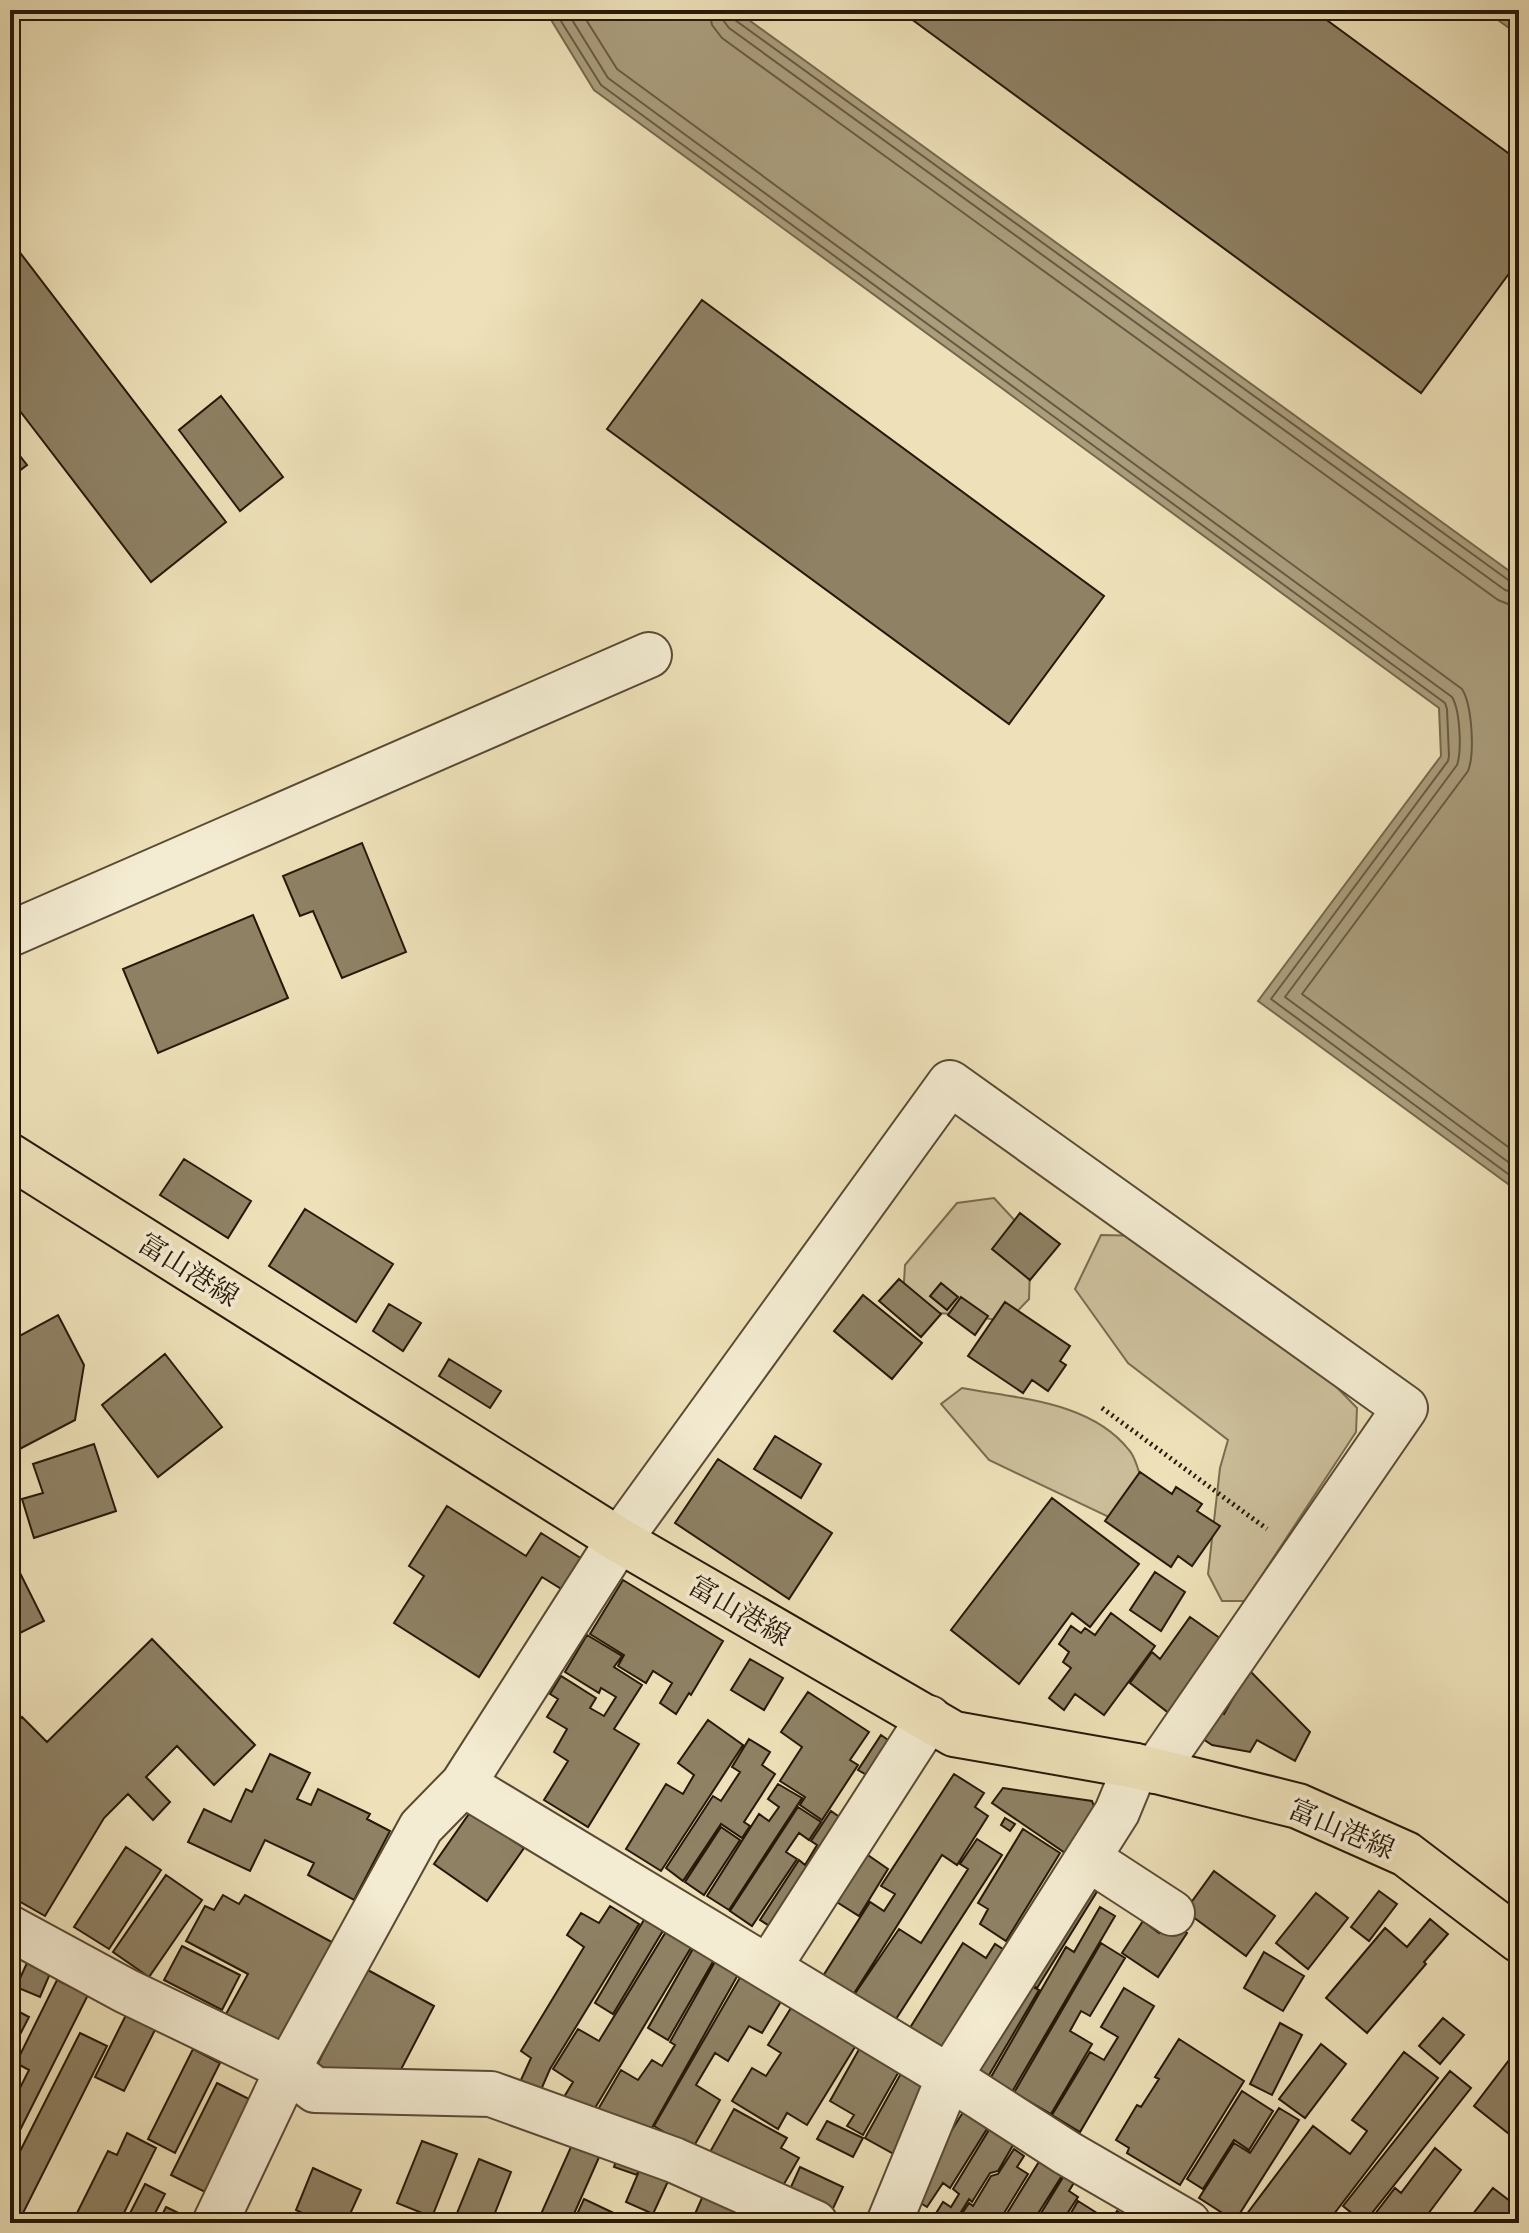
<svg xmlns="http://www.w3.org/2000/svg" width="1529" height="2233" font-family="'Gentium Book Plus','Noto Serif JP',serif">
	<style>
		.green { fill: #ccbf9b; stroke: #7a6c51; stroke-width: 2 }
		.water { fill: #aa9d7c; stroke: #76684d; stroke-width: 2 }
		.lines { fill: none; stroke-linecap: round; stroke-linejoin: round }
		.shore { stroke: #685a42; stroke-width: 2 }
		.building { fill: #8e8164; stroke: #271807; stroke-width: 2 }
		.minor-casing { stroke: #594a34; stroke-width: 48 }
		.primary-casing { stroke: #271807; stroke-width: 48 }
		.path { stroke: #271807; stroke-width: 5; stroke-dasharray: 2 4; stroke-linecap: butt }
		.minor { stroke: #f4ecd2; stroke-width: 44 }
		.primary { stroke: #eee1b9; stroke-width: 44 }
		.labels { text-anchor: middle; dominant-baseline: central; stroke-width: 7; stroke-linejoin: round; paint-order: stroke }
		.street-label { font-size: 28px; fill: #271807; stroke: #f4ecd2 }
	</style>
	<rect width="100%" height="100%" fill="#eee1b9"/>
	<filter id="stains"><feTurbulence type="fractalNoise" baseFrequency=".0025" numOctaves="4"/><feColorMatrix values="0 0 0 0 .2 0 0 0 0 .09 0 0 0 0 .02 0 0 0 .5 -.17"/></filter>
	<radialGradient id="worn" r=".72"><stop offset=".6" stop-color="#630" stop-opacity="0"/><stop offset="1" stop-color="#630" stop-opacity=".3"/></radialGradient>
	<path class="green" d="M994,1198L1031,1238L1029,1299L1007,1322L968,1315L907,1311L903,1298L905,1265L957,1203Z
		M1101,1235L1148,1236L1284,1333L1357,1408L1356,1432L1245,1601H1222L1208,1574L1220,1468L1228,1440L1128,1363L1075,1289Z
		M962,1388C1019,1399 1090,1401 1129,1450C1138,1460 1143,1489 1147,1503L1130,1527L989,1460L941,1404Z"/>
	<path class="water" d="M545,10H735L1519,578V1192L1258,1001L1441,756L1439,708L594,90Z
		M1484,10H1519V35Z"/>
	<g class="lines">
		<path class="shore" d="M554,10L601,85L1445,703L1447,709L1449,756L1448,761L1271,999L1519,1182
			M566,10L608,78L1452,697C1460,710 1462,750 1457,765L1285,997L1519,1170
			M580,10L617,69L1462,689C1472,705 1475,753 1468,771L1302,994L1519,1155
			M709,10L712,25L722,38L1498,600L1508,604L1519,606
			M721,10L723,20L729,28L1505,590L1519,594
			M731,10L732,16L735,20L1511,582L1519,583"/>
	</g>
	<path class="building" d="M899,10H1313L1519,161V260L1421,393Z
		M18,250L226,522L151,582L10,398V256Z
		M702,300L1104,596L1009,724L607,429Z
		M221,396L283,477L240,511L179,430Z
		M10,443L27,465L10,478Z
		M10,598L20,611L10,618Z
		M362,843L406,952L342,978L313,911L300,916L283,876Z
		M253,915L288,998L158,1053L123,969Z
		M184,1159L251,1201L228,1238L160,1195Z
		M305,1209L393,1264L356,1322L269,1266Z
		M1020,1213L1060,1244L1030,1280L992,1249Z
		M899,1279L941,1314L921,1337L879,1301Z
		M941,1283L958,1297L947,1310L930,1296Z
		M863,1295L922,1343L892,1379L834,1331Z
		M961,1297L988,1316L975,1335L948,1315Z
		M1005,1302L1070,1346L1060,1361L1066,1365L1048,1391L1032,1380L1023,1393L968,1356Z
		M389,1304L421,1323L403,1351L373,1331Z
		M58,1315L84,1365L75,1420L10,1454V1341Z
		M165,1354L222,1427L158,1477L102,1405Z
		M449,1359L501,1391L490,1408L439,1376Z
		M775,1436L821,1464L801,1498L754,1469Z
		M94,1444L116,1511L34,1538L22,1499L43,1493L33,1464Z
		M718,1459L832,1533L789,1599L675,1523Z
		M1140,1472L1172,1494L1176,1487L1202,1504L1197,1511L1220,1526L1192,1566L1178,1556L1171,1567L1105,1521Z
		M1052,1498L1139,1564L1090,1627L1072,1613L1019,1684L951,1630Z
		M447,1506L526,1556L541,1533L587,1562L568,1593L542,1577L479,1677L394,1623L424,1576L409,1566Z
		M10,1553L44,1621L10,1638Z
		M1155,1572L1185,1592L1161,1631L1130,1610Z
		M623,1580L723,1641L691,1695L689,1693L676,1714L660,1703L672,1683L653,1671L646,1683L618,1666L624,1655L590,1634Z
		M1111,1613L1155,1646L1104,1715L1075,1694L1064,1710L1049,1698L1071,1668L1063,1662L1069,1652L1059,1644L1071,1626L1081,1633L1085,1628L1095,1635Z
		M1190,1617L1224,1641L1170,1714L1130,1683L1152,1652L1160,1659Z
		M587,1635L622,1656L614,1667L642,1685L614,1729L639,1744L588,1827L544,1800L568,1761L554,1752L567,1729L547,1717L558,1699L550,1694L561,1676L596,1698L590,1708L604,1716L616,1697L601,1688L599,1693L565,1672Z
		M152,1639L255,1745L214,1785L177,1746L146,1777L170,1802L153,1820L128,1794L104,1818L45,1916L10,1896V1728L22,1717L47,1742Z
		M750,1659L783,1678L764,1710L731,1690Z
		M1249,1670L1310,1732L1295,1761L1257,1740L1250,1752L1212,1745L1200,1737L1216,1709L1224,1714Z
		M808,1692L869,1732L850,1760L858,1765L822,1820L800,1805L805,1797L780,1781L802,1747L781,1732Z
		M708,1720L743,1745L661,1871L626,1849L666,1784L683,1794L694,1775L678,1763Z
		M881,1735L898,1747L877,1781L858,1770Z
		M749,1739L770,1752L762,1765L775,1774L744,1822L750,1826L742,1838L721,1824L683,1881L666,1868L713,1796L721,1801L740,1772L732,1767Z
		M270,1754L310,1773L297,1799L311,1805L318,1789L370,1814L367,1819L390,1831L354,1900L308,1875L314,1863L265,1840L250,1871L188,1842L204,1809L231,1822L246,1789L252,1792Z
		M954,1774L984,1793L975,1807L988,1816L957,1865L942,1855L853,1995L823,1976L870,1902L884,1911L895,1894L881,1886Z
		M778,1784L802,1798L729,1910L707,1896L759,1814L769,1821L779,1807L768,1799Z
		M1003,1788L1092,1801L1098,1818L1071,1857L992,1803Z
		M798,1807L821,1822L809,1840L799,1833L786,1852L797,1859L752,1926L730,1911Z
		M471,1811L524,1848L487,1901L434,1864Z
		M831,1811L848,1823L779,1932L760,1920L799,1860L805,1865L817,1845L811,1841Z
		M1005,1818L1015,1824L1010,1831L1001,1825Z
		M721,1827L740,1840L704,1895L685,1882Z
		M1023,1829L1060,1853L1006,1941L980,1924L988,1909L978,1903Z
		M977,1839L1002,1855L894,2022L854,1995L899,1929L921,1943L968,1869L960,1864Z
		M126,1847L161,1870L109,1949L74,1927Z
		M862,1851L888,1869L859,1916L832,1899Z
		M1214,1871L1275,1916L1246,1956L1185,1911Z
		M1088,1873L1103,1882L1037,1988L1023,1979Z
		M166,1875L202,1900L149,1977L113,1952Z
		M1379,1891L1397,1904L1369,1941L1351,1927Z
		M1316,1893L1348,1918L1308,1969L1276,1943Z
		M223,1895L239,1904L245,1895L339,1946L285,2046L226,2014L248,1974L186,1941L205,1906L214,1910Z
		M610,1906L639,1924L550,2069L537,2099L515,2093L531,2058L521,2051L584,1947L567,1935L581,1913L599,1923Z
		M1100,1907L1115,1916L1009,2097L987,2084L1066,1947L1074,1952Z
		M645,1918L664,1929L613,2014L595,2003Z
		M1430,1919L1448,1934L1424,1962L1426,1964L1367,2033L1326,1998L1385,1928L1407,1947Z
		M1167,1920L1187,1933L1158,1977L1122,1953L1143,1921L1159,1933Z
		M667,1930L692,1946L589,2118L558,2107L573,2082L553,2069L578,2029L599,2041Z
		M963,1943L986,1958L995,1944L1012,1955L948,2057L908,2031Z
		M1101,1943L1125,1958L1090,2016L1081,2011L1070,2031L1092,2044L1051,2114L1023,2098L1020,2104L1011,2098Z
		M182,1946L240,1975L222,2010L164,1980Z
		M694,1947L714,1960L668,2040L648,2028Z
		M10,1948L22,1954L10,1977Z
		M32,1952L55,1962L40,1997L16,1987Z
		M1264,1952L1304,1976L1283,2011L1244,1988Z
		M716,1960L739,1973L649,2133L593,2118L621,2070L638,2080L652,2060L662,2066L675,2045L670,2042Z
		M366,1969L434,2006L396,2079L311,2077Z
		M742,1974L783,1998L762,2033L749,2026L728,2061L715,2053L696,2085L720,2100L694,2146L683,2139L681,2142L654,2126Z
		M75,1978L92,1987L10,2150V2100L13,2102L29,2070L16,2063L57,1980L71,1987Z
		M1022,1981L1039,1990L985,2082L969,2073Z
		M1124,1988L1154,2006L1080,2132L1052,2115L1090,2052L1104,2060L1118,2037L1101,2027Z
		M794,2003L858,2042L807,2125L787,2113L778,2129L732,2101L752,2068L766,2076L781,2053L768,2045Z
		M10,2007L29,2017L10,2054Z
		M129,2009L158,2024L124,2091L95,2077Z
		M1443,2018L1464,2035L1440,2064L1419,2046Z
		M1280,2023L1302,2035L1272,2095L1250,2084Z
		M80,2033L107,2046L20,2219L10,2214V2171Z
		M1179,2039L1244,2081L1180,2185L1127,2153L1129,2148L1116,2140L1137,2105L1141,2107L1159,2079L1155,2077Z
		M862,2044L902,2066L863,2135L847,2126L854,2115L830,2101Z
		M1321,2044L1346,2064L1305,2118L1279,2099Z
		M1519,2047V2142L1474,2106Z
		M193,2049L220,2063L175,2153L148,2139Z
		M1404,2052L1438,2078L1327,2223H1256L1246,2215L1313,2126L1350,2154L1367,2131L1352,2120Z
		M904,2068L938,2087L899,2157L865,2138Z
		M1450,2071L1471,2088L1364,2223L1343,2206Z
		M217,2083L251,2100L205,2192L171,2175Z
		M1242,2091L1273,2111L1249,2150L1234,2140L1203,2189L1187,2179Z
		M1279,2108L1299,2120L1235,2221L1199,2198L1234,2143L1250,2153Z
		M734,2109L787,2138L781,2148L799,2158L780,2191L710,2152Z
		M965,2109L990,2124L950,2188L943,2183L927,2207L914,2199L927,2170Z
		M827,2121L863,2138L853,2157L817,2139Z
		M992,2125L1016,2140L998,2171L990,2173L972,2202L969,2199L954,2223H930L943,2202L951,2207L959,2194L953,2189Z
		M127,2133L156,2148L119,2223H72L108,2151L117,2155Z
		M575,2138L600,2155L570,2223H537Z
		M422,2141L457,2154L432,2217L397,2203Z
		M1435,2148L1461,2170L1428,2214L1440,2223H1368L1395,2188L1401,2193Z
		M1014,2149L1024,2156L1017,2167L1028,2174L998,2223H956L969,2203L973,2206L991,2176L998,2174Z
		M619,2153L641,2162L637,2175L614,2167Z
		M479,2159L511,2172L491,2223H453Z
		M1040,2160L1063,2174L1032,2223H1001Z
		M642,2164L670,2177L653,2214L626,2202Z
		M800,2167L843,2187L829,2217L786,2198Z
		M313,2168L361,2190L346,2223H297L302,2213L296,2210Z
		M1065,2174L1075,2181L1069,2191L1078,2197L1061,2223H1035Z
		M145,2184L165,2194L150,2223H125Z
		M1493,2188L1519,2208V2223H1466Z
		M705,2191L735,2205L727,2223H691Z
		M584,2199L618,2215L614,2223H573Z
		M1078,2201L1108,2220L1106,2223H1065Z
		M166,2207L191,2219L189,2223H158Z
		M1117,2211L1136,2223H1110Z"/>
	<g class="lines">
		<g class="minor-casing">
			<path id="minor" d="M10,934L649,655
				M463,1784L949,2077L1067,2153L1188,2223
				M1089,1859L1172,1913
				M10,1928L126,1991L288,2069L315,2090L491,2094L674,2160L815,2223
				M768,1968L929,1718
				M215,2223L288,2069L421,1827L463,1784L619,1540L950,1083L1405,1408L1155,1771
				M889,2223L949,2077L1117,1812L1136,1766"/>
		</g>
		<g class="primary-casing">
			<path id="primary" d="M10,1156L619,1540L954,1734L1136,1766L1298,1806L1406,1854L1519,1940"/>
		</g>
		<path class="path" d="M1102,1408L1267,1529"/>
		<use href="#minor" class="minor"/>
		<use href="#primary" class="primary"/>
	</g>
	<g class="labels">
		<g class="street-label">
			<text transform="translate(189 1269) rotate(32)">富山港線</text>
			<text transform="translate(740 1610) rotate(30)">富山港線</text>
			<text transform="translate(1342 1828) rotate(23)">富山港線</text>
		</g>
	</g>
	<rect width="1529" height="2233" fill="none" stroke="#eee1b9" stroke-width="40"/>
	<rect x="12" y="12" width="1505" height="2209" fill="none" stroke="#271807" stroke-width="4"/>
	<rect x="20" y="20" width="1489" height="2193" fill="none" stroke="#271807" stroke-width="2"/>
	<rect width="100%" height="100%" filter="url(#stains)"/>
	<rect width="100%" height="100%" fill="url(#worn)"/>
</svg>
